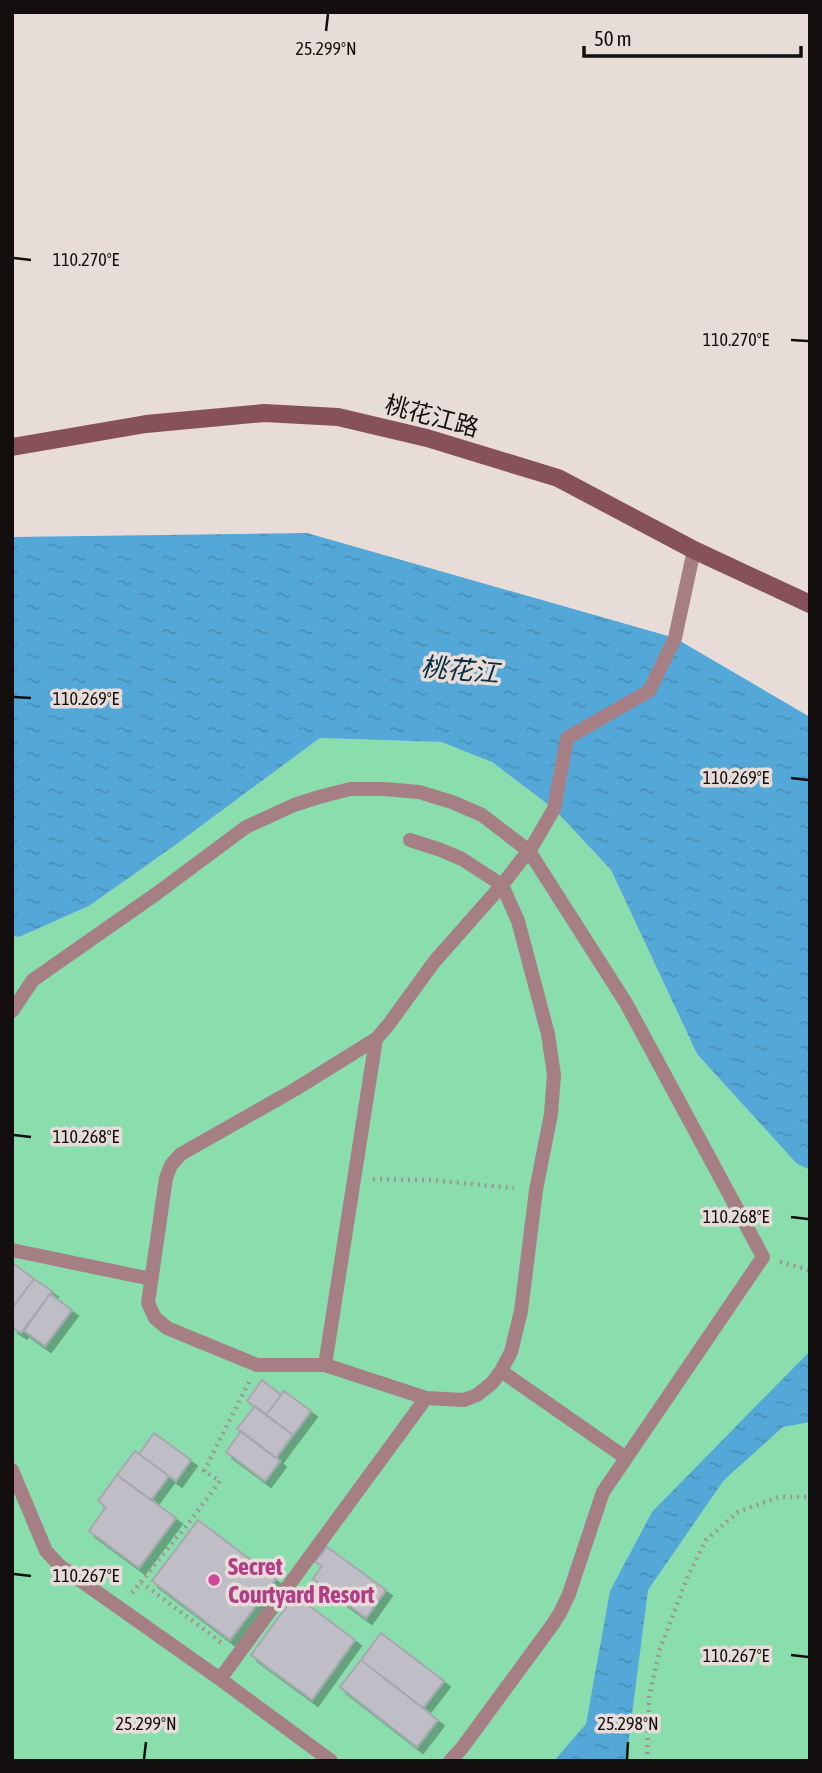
<svg xmlns="http://www.w3.org/2000/svg" width="822" height="1773" font-family="'Asap Condensed','Noto Sans SC',sans-serif">
	<style>
		.park { fill: #8addac }
		.water { fill: url(#water-ripples) }
		.building { fill: #bfbec7; stroke: #a8a7b0; stroke-width: 2; filter: url(#shadow) }
		.lines { fill: none; stroke-linecap: round; stroke-linejoin: round }
		.path { stroke: #9f9694; stroke-width: 4.5; stroke-dasharray: 2 5; stroke-linecap: butt }
		.lane { stroke: #a67f85; stroke-width: 14 }
		.secondary { stroke: #87515b; stroke-width: 18 }
		.ticks { fill: none; stroke: #120f0e; stroke-width: 2.5 }
		.hotel-dot { fill: #d1479c; stroke: #e7dcd8; stroke-width: 2.5 }
		.labels { text-anchor: middle; dominant-baseline: central; stroke-width: 7; stroke-linejoin: round; paint-order: stroke }
		.street-label { font-size: 24px; fill: #120f0e; stroke: #e7dcd8 }
		.hotel-label { font-size: 24px; font-weight: bold; fill: #b23c85; stroke: #e7dcd8; text-anchor: start }
		.water-label { font-size: 26px; font-style: italic; fill: #062d40; stroke: #e7dcd8 }
		.ticks-label { font-size: 18px; text-anchor: middle; fill: #120f0e; stroke: #e7dcd8; stroke-width: 7; stroke-linejoin: round; paint-order: stroke }
	</style>
	<defs>
		<pattern id="water-ripples" width="26" height="14" patternUnits="userSpaceOnUse" patternTransform="scale(1.75)"><rect width="26" height="14" fill="#54a8d8"/><path d="M2 4q2-2 4 0t4 0M15 11q2-2 4 0t4 0" fill="none" stroke="#488fb8"/></pattern>
		<filter id="shadow"><feDropShadow dx="6" dy="6" stdDeviation="0" flood-color="#0004"/></filter>
	</defs>
	<rect width="100%" height="100%" fill="#e7dcd8"/>
	<path class="park" d="M320,738L441,742L492,762L554,809L611,870L697,1054L797,1164L810,1170V1761H12V936L19,937L89,906L178,843Z"/>
	<path class="water" d="M307,533L675,638L810,717V1170L797,1164L697,1054L611,870L554,809L492,762L441,742L320,738L178,843L89,906L19,937L12,936V537Z
		M810,1351V1422L783,1427L724,1480L648,1590L626,1761H554L586,1724L610,1591L652,1512Z"/>
	<path class="building" d="M13,1263L34,1279L12,1308V1264Z
		M34,1279L52,1291L21,1333L12,1327V1308Z
		M50,1294L72,1310L45,1346L24,1331Z
		M262,1380L281,1395L266,1415L247,1401Z
		M284,1391L311,1411L293,1435L266,1415Z
		M255,1406L293,1435L276,1458L237,1429Z
		M241,1431L280,1461L265,1481L226,1452Z
		M154,1433L191,1460L176,1481L139,1454Z
		M135,1451L169,1476L151,1500L117,1475Z
		M117,1475L176,1518L139,1568L89,1531L106,1507L98,1501Z
		M198,1520L276,1579L230,1640L152,1581Z
		M327,1547L386,1590L366,1618L313,1579L322,1566L315,1562Z
		M295,1595L355,1640L312,1700L251,1655Z
		M381,1633L444,1681L423,1708L361,1660Z
		M361,1660L438,1720L417,1747L340,1687Z"/>
	<g class="lines">
		<path class="path" d="M373,1179L430,1180L514,1188
			M780,1262L810,1270
			M141,1582L222,1643
			M132,1593L191,1520L220,1481L204,1471L249,1382
			M647,1761L649,1697L660,1649L687,1578L706,1540L738,1512L779,1497H810"/>
		<path class="lane" d="M410,840L441,850L462,859L502,885L518,921L548,1034L554,1075L551,1114L536,1190L521,1311L511,1352L501,1371L492,1383L477,1395L464,1400L426,1398L325,1365H257L167,1328L155,1318L148,1303L166,1178L171,1165L181,1154L294,1090L376,1039L389,1024L434,962L502,885L533,845L554,809L567,738L649,691L675,638L694,550
			M12,1011L33,980L156,894L246,827L294,805L319,797L350,789H384L419,792L452,802L482,815L529,851L626,1003L763,1257L603,1492L569,1594L561,1611L553,1624L462,1748L450,1761
			M12,1250L151,1279
			M325,1365L376,1039
			M501,1371L626,1458
			M12,1470L46,1551L60,1566L220,1679L331,1761
			M220,1679L426,1398"/>
		<path class="secondary" d="M12,447L146,424L264,413L338,417L427,438L558,478L694,550L810,604"/>
	</g>
	<path class="ticks" d="M326,31L328,14M14,258L31,260M791,340L808,341M14,697L31,698M791,778L808,780M14,1135L31,1137M791,1217L808,1219M14,1574L31,1576M791,1655L808,1657M144,1759L146,1742M627,1759L628,1742"/>
	<circle class="hotel-dot" cx="214" cy="1580" r="7"/>
	<g class="labels">
		<g class="street-label">
			<text transform="translate(432 416) rotate(15)">桃花江路</text>
		</g>
		<g class="hotel-label">
			<text x="228" y="1566">Secret<tspan x="228" dy="28">Courtyard Resort</tspan></text>
		</g>
		<g class="water-label">
			<text transform="translate(460 670) rotate(5)">桃花江</text>
		</g>
	</g>
	<g class="ticks-label">
		<text x="326" y="55">25.299°N</text>
		<text x="86" y="266">110.270°E</text>
		<text x="736" y="346">110.270°E</text>
		<text x="86" y="705">110.269°E</text>
		<text x="736" y="784">110.269°E</text>
		<text x="86" y="1143">110.268°E</text>
		<text x="736" y="1223">110.268°E</text>
		<text x="86" y="1582">110.267°E</text>
		<text x="736" y="1662">110.267°E</text>
		<text x="146" y="1730">25.299°N</text>
		<text x="628" y="1730">25.298°N</text>
	</g>
	<rect width="822" height="1773" fill="none" stroke="#120f0e" stroke-width="28"/>
	<path d="M584 46v10h217v-10" fill="none" stroke="#120f0e" stroke-width="3.5"/>
	<text x="594" y="46" font-size="21" fill="#120f0e" stroke="#e7dcd8" stroke-width="5" paint-order="stroke">50 m</text>
</svg>
